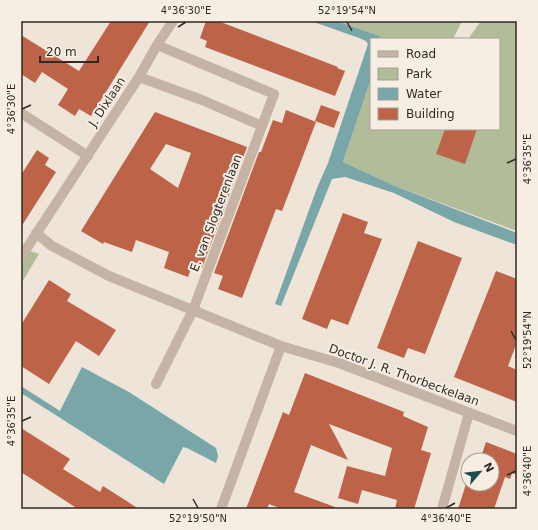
<svg xmlns="http://www.w3.org/2000/svg" width="538" height="530" font-family="'DejaVu Sans',sans-serif">
	<style>
		.green { fill: #b1bc99 }
		.water { fill: #79a7a9 }
		.building { fill: #bc6348; fill-rule: evenodd }
		.lines { fill: none; stroke-linecap: round; stroke-linejoin: round }
		.pedestrian { stroke: #c5b3a5; stroke-width: 10 }
		.minor { stroke: #c5b3a5; stroke-width: 10 }
		.ticks { fill: none; stroke: #322926; stroke-width: 1.5 }
		.labels { text-anchor: middle; dominant-baseline: central; stroke-width: 4; stroke-linejoin: round; paint-order: stroke }
		.street-label { font-size: 12px; fill: #322926; stroke: #f7eee3 }
		.neatline { fill: none; stroke: #322926; stroke-width: 1.5 }
		.ticks-label { font-size: 10px; text-anchor: middle; fill: #322926 }
	</style>
	<rect width="100%" height="100%" fill="#eee4d8"/>
	<path class="green" d="M336,21H462L453,39H381L380,36Z
		M481,21H517V231L395,186L343,162L371,79V129H499V39H468Z
		M30,251L39,254L21,284V266Z"/>
	<path class="water" d="M311,21H336L380,36L381,39H371V79L343,162L395,186L517,233V245L454,222L394,193L345,177L332,179L281,306L275,304L317,188L328,163L368,44L366,41L359,38Z
		M82,367L129,392L216,448L218,456L216,463L187,448L183,447L164,484L21,393V386L60,411Z"/>
	<path class="building" d="M111,21H150L91,116L79,109L75,116L58,105L68,89L42,72L35,83L21,74V35L79,71Z
		M206,21H218L338,67L337,68L345,71L335,96L205,47L207,41L200,38Z
		M321,105L340,112L334,128L315,121Z
		M286,110L316,122L282,211L276,209L242,298L218,289L223,276L214,273L259,152H261L273,120L282,123Z
		M155,112L247,147L202,268L193,264L188,277L164,268L169,252L136,240L132,252L104,242L103,244L81,231ZM166,144L191,153L178,188L150,169Z
		M445,129H477L465,164L436,154Z
		M37,150L49,158L45,165L56,172L21,227V175Z
		M343,213L368,222L364,233L382,239L348,325L331,319L327,329L302,319Z
		M418,241L462,258L425,354L408,348L404,358L377,348Z
		M496,271L517,279V342L508,366L517,370V402L454,377Z
		M49,280L71,294L67,301L116,330L99,356L76,341L49,384L21,366V325Z
		M305,373L404,412L403,416L428,427L421,450L431,453L414,509H395L397,500L362,490L358,504L338,498L347,466L385,476L392,448L329,424L348,460L311,445L294,492L335,507L334,509H282L269,504L267,509H246L283,412L289,415Z
		M21,428L70,459L63,469L100,492L103,486L139,509H78L21,472Z
		M486,442L517,454V475L512,473L510,479L505,477L494,509H458L466,484H492V460H480Z"/>
	<g class="lines">
		<path class="pedestrian" d="M193,310L262,126"/>
		<path class="minor" d="M139,77L202,100L262,126L274,94L157,45
			M21,113L88,156
			M36,233L52,246L109,276L281,346L339,363L517,431
			M21,257L139,77L157,45L173,21
			M156,384L193,310
			M221,509L281,346
			M442,509L469,413"/>
	</g>
	<path class="ticks" d="M347,22L352,31M178,27L186,22M22,109L31,105M507,163L516,159M511,331L516,340M22,421L31,417M507,475L516,471M193,499L198,508M446,508L455,503"/>
	<g class="labels">
		<g class="street-label">
			<text transform="translate(107 102) rotate(-57)">J. Dixlaan</text>
			<text transform="translate(216 213) rotate(-69)">E. van Slogterenlaan</text>
			<text transform="translate(404 375) rotate(20)">Doctor J. R. Thorbeckelaan</text>
		</g>
	</g>
	<rect width="538" height="530" fill="none" stroke="#f7eee3" stroke-width="44"/>
	<rect x="370" y="38" width="130" height="92" fill="#f7eee3" stroke="#a89f97"/>
	<rect x="378" y="51" width="20" height="6" fill="#c5b3a5" stroke="#a89f97"/>
	<text x="406" y="58" font-size="12" fill="#322926">Road</text>
	<rect x="378" y="68" width="20" height="12" fill="#b1bc99" stroke="#a89f97"/>
	<text x="406" y="78" font-size="12" fill="#322926">Park</text>
	<rect x="378" y="88" width="20" height="12" fill="#79a7a9" stroke="#a89f97"/>
	<text x="406" y="98" font-size="12" fill="#322926">Water</text>
	<rect x="378" y="108" width="20" height="12" fill="#bc6348" stroke="#a89f97"/>
	<text x="406" y="118" font-size="12" fill="#322926">Building</text>
	<g transform="translate(480 472) rotate(62)"><circle r="19" fill="#f7eee3" stroke="#a89f97"/>
	<path d="M0-3L7 15L0 10L-7 15Z" fill="#1f4d4f"/>
	<text y="-6" font-size="11" font-weight="bold" text-anchor="middle" fill="#322926">N</text>
	</g>
	<path d="M40 56v6h58v-6" fill="none" stroke="#322926" stroke-width="2"/>
	<text x="46" y="56" font-size="12" fill="#322926" stroke="#f7eee3" stroke-width="3" paint-order="stroke">20 m</text>
	<rect x="22" y="22" width="494" height="486" class="neatline"/>
	<g class="ticks-label">
		<text x="186" y="14">4°36'30"E</text>
		<text x="347" y="14">52°19'54"N</text>
		<text transform="translate(11 109) rotate(-90)" y="4">4°36'30"E</text>
		<text transform="translate(527 159) rotate(-90)" y="4">4°36'35"E</text>
		<text transform="translate(527 340) rotate(-90)" y="4">52°19'54"N</text>
		<text transform="translate(11 421) rotate(-90)" y="4">4°36'35"E</text>
		<text transform="translate(527 471) rotate(-90)" y="4">4°36'40"E</text>
		<text x="198" y="522">52°19'50"N</text>
		<text x="446" y="522">4°36'40"E</text>
	</g>
</svg>
